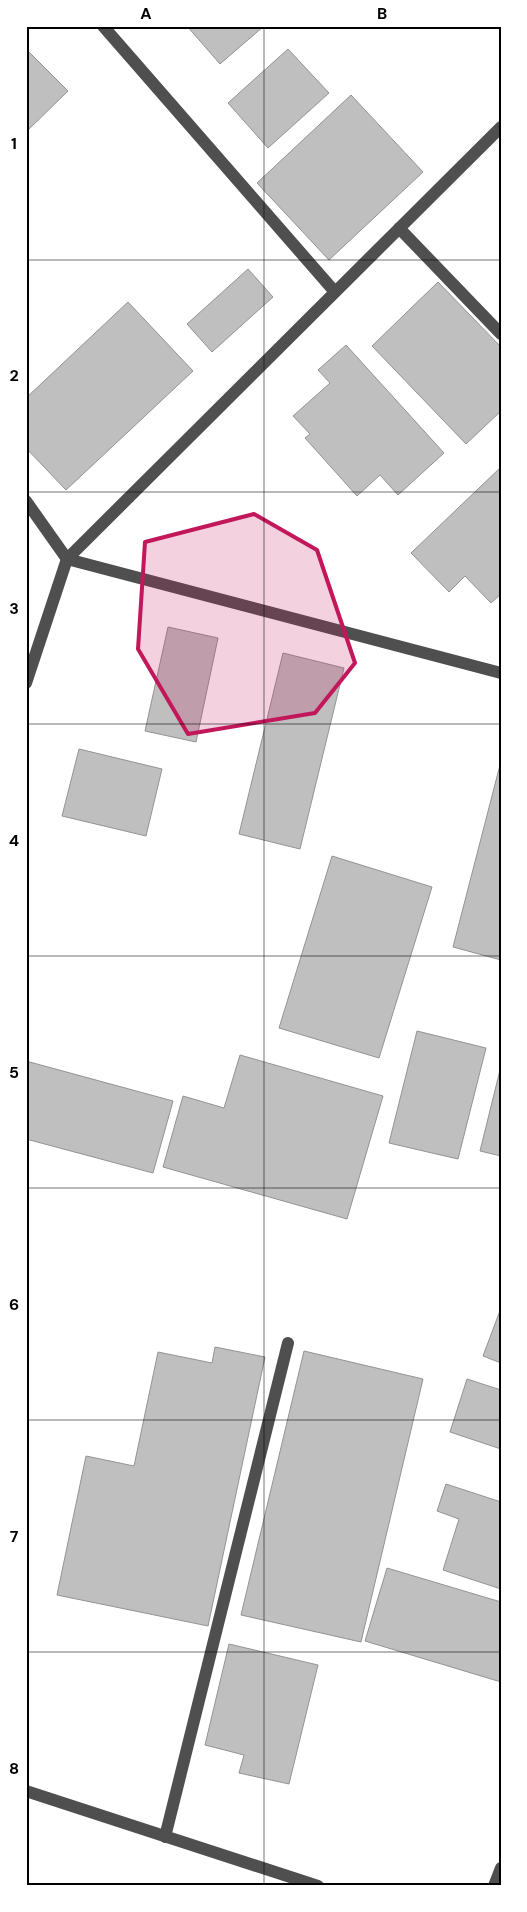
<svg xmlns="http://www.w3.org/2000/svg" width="527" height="1912" font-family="'DM Sans',sans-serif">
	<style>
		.building { fill: #bfbfbf; stroke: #939393 }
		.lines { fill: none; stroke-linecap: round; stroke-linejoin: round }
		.minor { stroke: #4f4f4f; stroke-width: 12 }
		.marked { fill: #c2185b; fill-opacity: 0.2; stroke: #c2185b; stroke-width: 4; stroke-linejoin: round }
		.grid { fill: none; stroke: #000; stroke-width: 1; stroke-opacity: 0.55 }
		.neatline { fill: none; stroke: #000; stroke-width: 2 }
		.grid-label { font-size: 16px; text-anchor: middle; font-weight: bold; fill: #000 }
	</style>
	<rect width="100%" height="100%" fill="#fff"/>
	<path class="building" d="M187,26H264L220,64Z
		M26,49L68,91L26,132Z
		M288,49L329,93L268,148L228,103Z
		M351,95L423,172L329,260L257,183Z
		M248,269L273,297L212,352L187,324Z
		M438,282L501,347V411L466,444L372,346Z
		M128,302L193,371L66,490L26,448V398Z
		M346,345L444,453L398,495L380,475L357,496L305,438L310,434L293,416L330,383L318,370Z
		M501,467V594L491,603L465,576L449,592L411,553Z
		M168,627L218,638L196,742L145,731Z
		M283,653L344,668L300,849L239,834Z
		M79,749L162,769L146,836L62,816Z
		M501,761V960L453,947Z
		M332,856L432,887L379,1058L279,1028Z
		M417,1031L486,1048L458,1159L389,1143Z
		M240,1055L383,1096L347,1219L163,1167L183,1096L224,1108Z
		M26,1061L173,1101L153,1173L26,1139Z
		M501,1066V1156L480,1151Z
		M501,1308V1363L483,1356Z
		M215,1347L265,1357L208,1626L57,1595L86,1456L134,1466L158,1352L212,1363Z
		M304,1351L423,1379L361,1642L241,1615Z
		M467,1379L501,1390V1449L450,1432Z
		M446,1484L501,1502V1589L443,1570L459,1519L437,1511Z
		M387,1568L501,1602V1682L365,1641Z
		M229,1644L318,1665L289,1784L239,1773L244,1755L205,1745Z"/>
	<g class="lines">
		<path class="minor" d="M103,26L335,292
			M399,228L501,334
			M26,501L67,559L501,673
			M26,683L67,559L501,127
			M26,1791L318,1886
			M165,1837L288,1343
			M494,1886L501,1868"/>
	</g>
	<path class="marked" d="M254,514L317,550L355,663L315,713L188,734L138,649L145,542Z"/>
	<path class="grid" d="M264,26V1886M26,260H501M26,492H501M26,724H501M26,956H501M26,1188H501M26,1420H501M26,1652H501"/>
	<rect width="527" height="1912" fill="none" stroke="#ffffff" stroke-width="55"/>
	<rect x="28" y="28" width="472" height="1856" class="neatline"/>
	<g class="grid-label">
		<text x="146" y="19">A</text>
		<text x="382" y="19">B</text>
		<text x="14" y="149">1</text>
		<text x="14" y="381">2</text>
		<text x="14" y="614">3</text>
		<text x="14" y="846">4</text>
		<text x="14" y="1078">5</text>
		<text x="14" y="1310">6</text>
		<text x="14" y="1542">7</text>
		<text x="14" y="1774">8</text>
	</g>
</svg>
